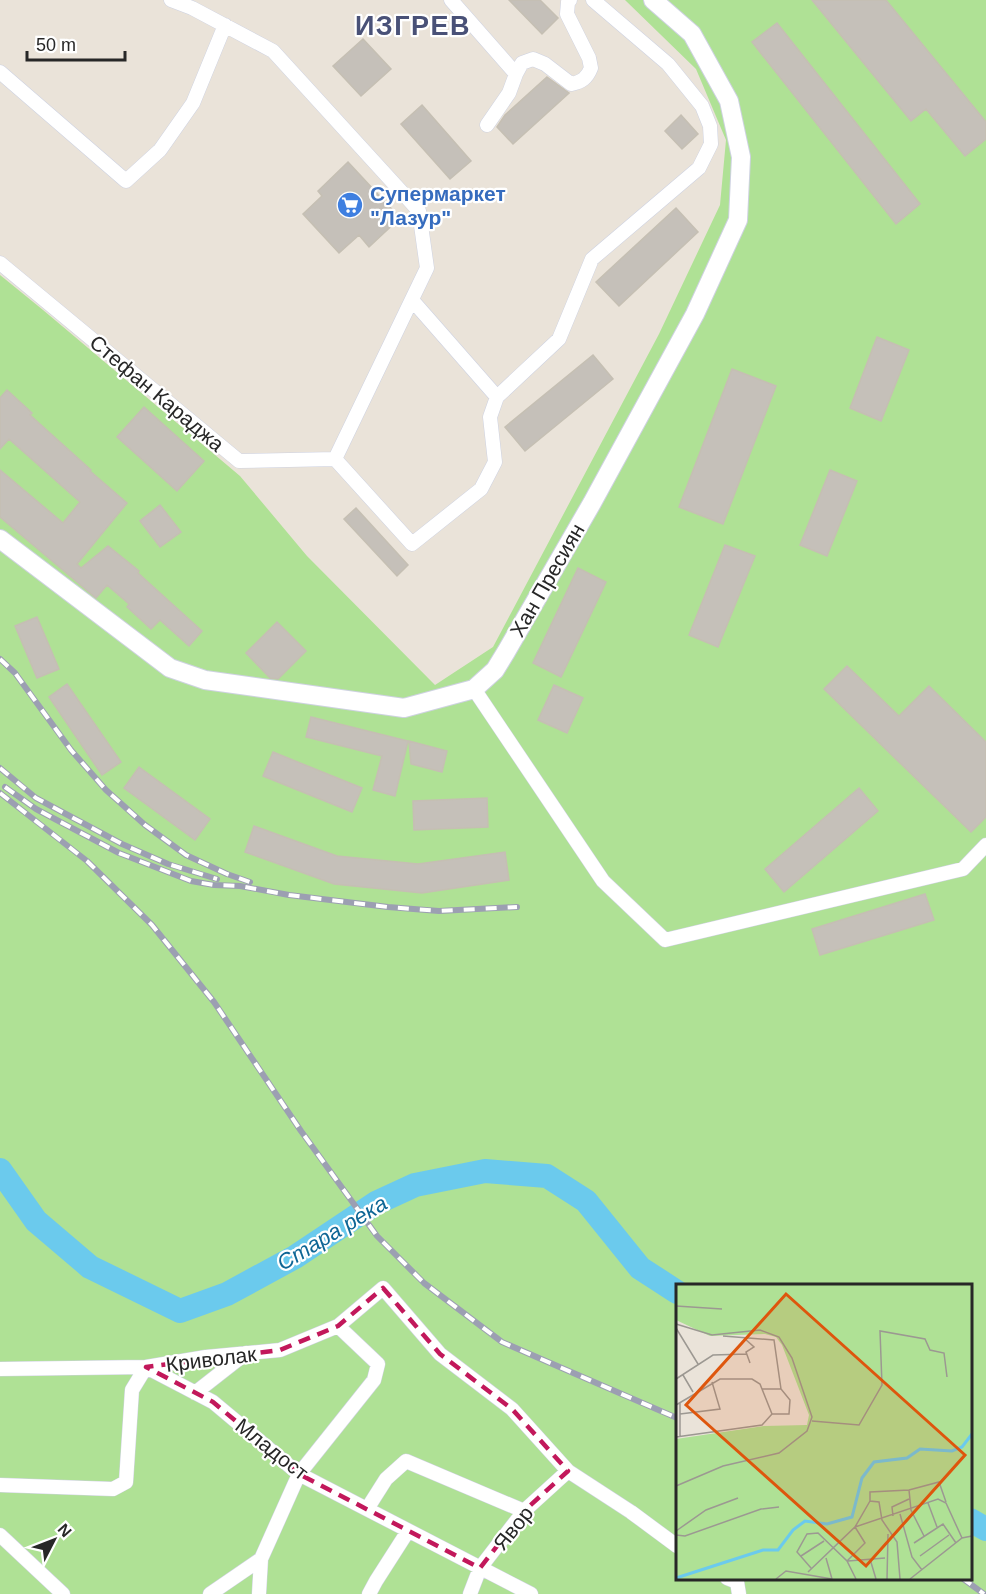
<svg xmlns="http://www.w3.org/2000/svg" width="986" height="1594" font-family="Helvetica,sans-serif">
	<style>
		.green { fill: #afe195; fill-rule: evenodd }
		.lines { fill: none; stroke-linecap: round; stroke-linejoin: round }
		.river { stroke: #6bcaed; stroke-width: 24 }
		.building { fill: #c5c0b9; stroke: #c5bfb3; stroke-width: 1.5 }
		.minor-casing { stroke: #ced2e1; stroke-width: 15 }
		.tertiary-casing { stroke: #ced2e1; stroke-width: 20 }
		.minor { stroke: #fff; stroke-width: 14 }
		.tertiary { stroke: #fff; stroke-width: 18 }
		.rail-casing { stroke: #9c9fb2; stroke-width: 6 }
		.rail { stroke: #fff; stroke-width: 4; stroke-dasharray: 11; stroke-linecap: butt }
		.marked { fill: none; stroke: #c2185b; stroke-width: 4.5; stroke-dasharray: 12 8; stroke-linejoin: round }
		.labels { text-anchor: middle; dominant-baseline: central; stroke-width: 4.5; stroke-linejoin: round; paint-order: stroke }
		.shop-label { font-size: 21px; font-weight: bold; fill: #366cbe; stroke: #fff; text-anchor: start }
		.street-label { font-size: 21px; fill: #272727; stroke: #fff }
		.water-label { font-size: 22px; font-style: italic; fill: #0e6695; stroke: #fff }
		.district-label { font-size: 27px; font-weight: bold; letter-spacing: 1.5px; fill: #495177; stroke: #fff }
		.inset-river { fill: none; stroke: #6bcaed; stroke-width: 3 }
		.inset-road { fill: none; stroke: #9c9892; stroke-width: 1.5 }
		.view { fill: #de560d; fill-opacity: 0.15; stroke: #de560d; stroke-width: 3 }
		.inset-edge { fill: none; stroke: #272727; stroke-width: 3 }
	</style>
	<rect width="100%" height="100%" fill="#eae3d9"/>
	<path class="green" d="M625,0H986V1594H0V275L43,310L240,476L307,556L435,685L493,647L659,334L720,205L726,140L696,69ZM677,1285H970V1578H677Z"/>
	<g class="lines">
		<path class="river" d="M0,1170L36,1221L90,1267L180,1311L227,1294L295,1257L376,1203L415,1185L485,1171L547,1176L586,1201L640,1268L677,1292
			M970,1520L986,1529"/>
	</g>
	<path class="building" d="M509,0H540L558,18L542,34Z
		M812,0H886L986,122V139L965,156L926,109L911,121Z
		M777,23L920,204L896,224L752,42Z
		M363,39L391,69L361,96L333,66Z
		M547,77L569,93L513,144L497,127L505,115Z
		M422,105L471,161L450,179L401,124Z
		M681,115L698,134L682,149L665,131Z
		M348,162L400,218L369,247L359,235L339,253L303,214L322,196L318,191Z
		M676,208L698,232L619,306L596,282Z
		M877,337L909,350L881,421L850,408Z
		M593,355L613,379L525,451L505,427Z
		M732,369L776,386L723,524L679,507Z
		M7,390L32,413L30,415L91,470L90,471L127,503L77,564L81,568L108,546L139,571L138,573L202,631L189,646L160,620L151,629L127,607L129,604L107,585L96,598L0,517V470L63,523L80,502L9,439L0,449V398Z
		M144,407L204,461L177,491L117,437Z
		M830,470L857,481L827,556L800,545Z
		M160,505L181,532L160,547L140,521Z
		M356,508L408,565L397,576L344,519Z
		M725,545L755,556L718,647L689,635Z
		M578,568L606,582L561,677L533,663Z
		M37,617L59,669L37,678L15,626Z
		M277,622L306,651L278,679L270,678L246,653Z
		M847,666L899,716L929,686L986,742V817L971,832L824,689Z
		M67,684L121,762L102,775L49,697Z
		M554,685L583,698L567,733L538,720Z
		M311,717L408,741L395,796L373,790L382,756L306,737Z
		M409,741L447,751L442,772L411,764Z
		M273,752L362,788L352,812L263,776Z
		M139,767L210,819L195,840L124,788Z
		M859,788L878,811L784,892L765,869Z
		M487,798L488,827L414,830L413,801Z
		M254,826L337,856L418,864L505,852L509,880L422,893L334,884L245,852Z
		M925,894L934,920L820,955L812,929Z"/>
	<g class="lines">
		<g class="minor-casing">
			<path id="minor" d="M171,0L192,8L273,51L419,211L427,268L335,459
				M451,0L516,74
				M0,72L126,181L160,150L193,103L225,25
				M487,125L509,93L516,74L522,63L533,59L545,64L571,84C582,82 587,78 591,68L589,58L567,14L568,2L570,0
				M0,263L239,461L335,459
				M412,300L497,397
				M335,459L412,544L481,489L495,462L490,417L497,397L559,339L592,259L699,168L711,144L710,126L702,106L668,64L593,0
				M474,689L603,881L665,940L963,869L986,845
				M0,1369L146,1367L213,1402L299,1474L531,1594
				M195,1393L246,1353
				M0,1485L113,1489L126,1482L132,1390L146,1367L206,1357L280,1350L338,1326
				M367,1509L386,1479L406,1461L524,1511
				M0,1535L63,1594
				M727,1578L737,1582L739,1594
				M210,1594L261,1559
				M259,1594L261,1559L299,1474L374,1380L378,1364L338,1326L383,1288L440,1354L512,1409L568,1471L631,1512L677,1546
				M369,1594L376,1581L408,1531
				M470,1594L480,1568L524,1511L568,1471"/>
		</g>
		<g class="tertiary-casing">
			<path id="tertiary" d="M0,539L170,668L205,680L404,708L474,689L495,670L506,652L592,503L695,314L738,220L741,157L729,101L692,34L653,0"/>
		</g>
		<use href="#minor" class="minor"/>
		<use href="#tertiary" class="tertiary"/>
		<g class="rail-casing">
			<path id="rail" d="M0,659L15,673L71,750L106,790L145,825L186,855L227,874L250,882
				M0,768L36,798L122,844L168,864L217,879
				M5,787L36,809L119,853L191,881L214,885L240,886L289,895L388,907L439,911L517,907
				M0,793L87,861L152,925L214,1002L301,1131L377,1236L424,1283L502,1342L677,1418
				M962,1578L984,1594"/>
		</g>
		<use href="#rail" class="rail"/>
	</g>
	<path class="marked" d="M383,1288L440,1354L512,1409L568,1471L524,1511L480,1568L299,1474L213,1402L146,1367L280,1350L338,1326Z"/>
	<defs>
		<g id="supermarket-disc" transform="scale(1.35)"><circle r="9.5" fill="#3f7fe0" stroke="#fff"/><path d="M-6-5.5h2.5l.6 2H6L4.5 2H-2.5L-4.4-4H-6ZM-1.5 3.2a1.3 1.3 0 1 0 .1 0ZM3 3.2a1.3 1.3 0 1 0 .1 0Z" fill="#fff"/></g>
	</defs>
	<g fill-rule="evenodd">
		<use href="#supermarket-disc" x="350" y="205"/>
	</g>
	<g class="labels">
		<g class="shop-label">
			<text x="370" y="193">Супермаркет<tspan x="370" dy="24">"Лазур"</tspan></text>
		</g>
		<g class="street-label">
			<text transform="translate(157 393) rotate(40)">Стефан Караджа</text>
			<text transform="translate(547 580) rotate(-60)">Хан Пресиян</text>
			<text transform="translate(211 1359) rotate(-7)">Криволак</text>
			<text transform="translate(272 1449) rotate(38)">Младост</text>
			<text transform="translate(513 1528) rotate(-51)">Явор</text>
		</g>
		<g class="water-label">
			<text transform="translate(332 1233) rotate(-31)">Стара река</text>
		</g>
		<g class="district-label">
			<text x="413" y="26">ИЗГРЕВ</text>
		</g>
	</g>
	<g transform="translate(676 1284)">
		<rect width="296" height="296" fill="#eae3d9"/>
		<path d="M0,0H295V295H0V155L88,142L131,141L133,131L106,61L100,53L89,50L34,52L0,36Z" fill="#afe195"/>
		<path class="inset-river" d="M0,294L87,266H102L117,246L129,237L151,240L176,233L186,194L198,178L231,174L244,165L276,167L286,163L296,150"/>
		<path class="inset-road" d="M0,22L46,25M0,40L36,51L84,46L103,53L116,74L136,133L131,147L103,169L47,182L0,202M0,44L22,80M47,52L98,56L105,105L114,116L113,130H96M68,54L78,63L70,68L74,79M7,91L17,108M0,95L37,71L71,70M86,105H105M4,118V153M0,121L44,95H76L84,100L96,130M4,130L44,125L36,98M136,137L183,141L206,101L204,47L249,55L254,66L268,69L271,93M0,153L86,141L96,130M233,206L235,226L248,252M252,219L261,243M224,230L236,273L246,286M217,232L216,223L233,215M0,247L30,226L62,214M0,251L9,252L85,225L103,223M238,259L267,240L280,259M125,272L148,257M244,272L273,251M150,274L156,295M194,275L200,295M171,277L189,259L179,243L194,217M172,277L209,274M135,284L121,268L131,250L142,249L171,277L180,295M132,288L179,243L262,215L270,219L286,254M100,295L110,287L156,295M211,295L212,250M224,295L221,258L206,236L203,218L194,217V208L233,206L263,198L270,218M234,295L286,254L296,252"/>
		<path class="view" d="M110,10L289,171L190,282L10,121Z"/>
		<rect width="296" height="296" class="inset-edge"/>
	</g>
	<g transform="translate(54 1540) rotate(48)" stroke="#ffffff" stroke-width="4.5" paint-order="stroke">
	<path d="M0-4.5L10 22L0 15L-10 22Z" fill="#272727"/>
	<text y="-9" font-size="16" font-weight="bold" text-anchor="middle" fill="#272727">N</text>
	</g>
	<path d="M27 51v9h98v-9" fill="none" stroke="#272727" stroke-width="3"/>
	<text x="36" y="51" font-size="18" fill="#272727" stroke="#ffffff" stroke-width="4.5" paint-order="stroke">50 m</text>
</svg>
